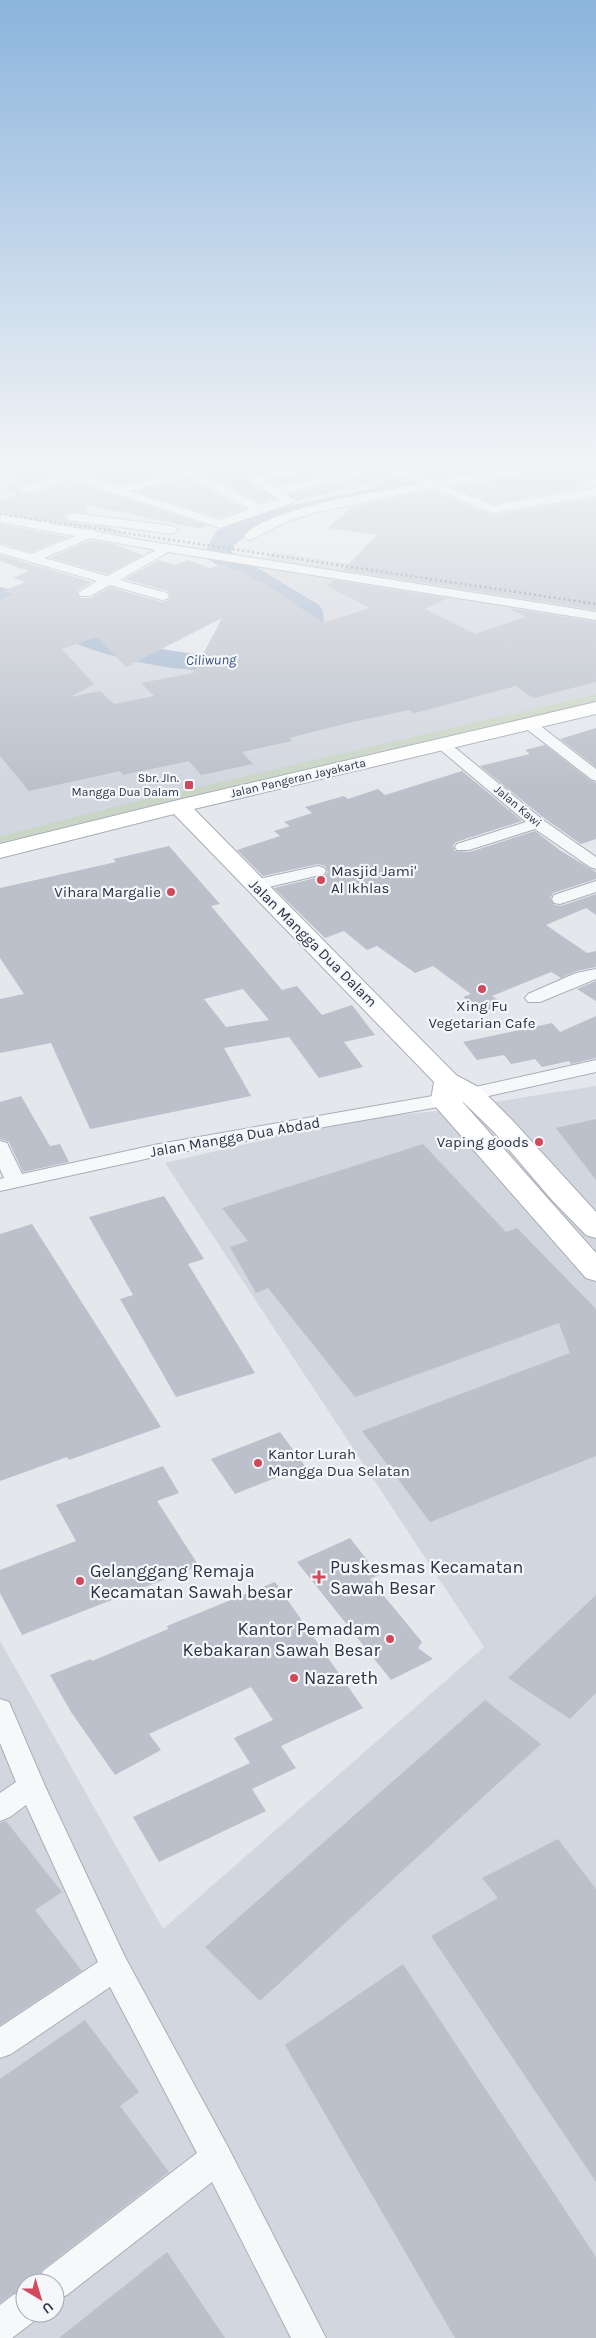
<svg xmlns="http://www.w3.org/2000/svg" width="596" height="2338" font-family="Karla,sans-serif">
	<style>
		.built { fill: #d2d6de; fill-rule: evenodd }
		.green { fill: #c9d6c5 }
		.water { fill: #9fb4cc }
		.lines { fill: none; stroke-linecap: round; stroke-linejoin: round }
		.river { fill: #9fb4cc; fill-rule: evenodd }
		.building { fill: #bbc0ca; fill-rule: evenodd }
		.street-casing { stroke: #a9aeb7; stroke-width: 2 }
		.secondary-casing { stroke: #a9aeb7; stroke-width: 2 }
		.street { fill: #f7f8fa; fill-rule: evenodd }
		.secondary { fill: #fff; fill-rule: evenodd }
		.rail { stroke: #7d8696; stroke-width: 2.5; stroke-dasharray: 2 3; stroke-linecap: butt }
		.poi-dot { fill: #d1495b; stroke: #f4f6f9; stroke-width: 2 }
		.labels { text-anchor: middle; dominant-baseline: central; stroke-width: 4.5; stroke-linejoin: round; paint-order: stroke }
		.far-poi-label { font-size: 12px; fill: #2b3445; stroke: #f4f6f9; text-anchor: end }
		.far-street-label { font-size: 12px; fill: #2b3445; stroke: #f4f6f9 }
		.far-water-label { font-size: 14px; font-style: italic; fill: #34527a; stroke: #f4f6f9 }
		.poi-label { font-size: 15px; fill: #2b3445; stroke: #f4f6f9; text-anchor: start }
		.street-label { font-size: 15px; fill: #2b3445; stroke: #f4f6f9 }
		.near-poi-label { font-size: 18px; fill: #2b3445; stroke: #f4f6f9; text-anchor: start }
	</style>
	<rect width="100%" height="100%" fill="#e4e7ec"/>
	<path class="built" d="M272,551L596,605V694L0,836V598L118,653L222,663L317,619L299,593L260,570Z
		M596,1086V2338H0V1641L163,1929L484,1647L165,1163L350,1120L436,1111ZM25,2283H55V2313H25Z"/>
	<path class="green" d="M596,694V708L0,851V836L131,803Z"/>
	<path class="water" d="M527,461H574L483,474L264,524L241,538L215,531L292,505L455,471Z"/>
	<g class="lines">
		<path class="river" d="M280,506L289,508L292,513C280,531 242,526 231,552L319,605L323,611L324,622C320,629 314,638 308,643C252,688 147,669 85,647C56,637 28,619 0,605V587L9,589C40,604 71,622 102,635C113,639 125,641 136,643C186,656 260,667 298,621L297,614L208,559L204,554L215,533L241,519Z"/>
	</g>
	<path class="building" d="M47,461H87L68,468Z
		M107,461H209L183,469L117,485L83,474L105,465Z
		M231,461H308L250,477L247,480L250,483L275,498L261,503L203,473L229,465Z
		M434,461H549L433,479L409,470L430,465Z
		M584,461H596V479L574,488L577,489L493,503L452,487L577,466Z
		M320,467L347,469L277,486L270,482Z
		M12,468H29L52,474L22,487L19,490L23,494H32L68,480L206,525L201,529L87,505L85,513L72,511L64,517L68,522L108,527L130,536L93,527L87,528L0,512V501L18,494L1,488L17,482L11,480L19,477L9,473L17,470Z
		M368,471L389,473L413,483L370,491L382,480L297,501L289,494L354,479Z
		M187,479L245,509L220,518L136,491Z
		M431,490L492,515L596,498V610L343,570L377,535L328,528L352,507Z
		M0,524L68,537L31,552L0,543Z
		M90,540L114,544L143,555L107,574L50,558Z
		M0,555L92,582L77,591L80,598H91L110,587L161,602L167,601L171,597L168,591L125,579L159,560L175,565L189,560L210,568L223,564L234,570L237,569L267,585L323,623L370,608L327,586L333,580L448,598L425,609L475,634L526,617L508,608L596,622V682L533,698L516,686L434,708L414,713L409,710L344,724L289,738L292,741L242,752L253,764L201,775L189,761L123,775L120,771L29,791L0,756V600L13,594L4,591L25,582L13,578L29,571L0,561ZM222,618L193,673L141,683L154,696L114,704L100,691L70,697L94,684L62,649L97,637L126,667Z
		M596,728V767L560,739Z
		M545,745L590,780L596,783V839L581,844L544,818L480,766L530,754L525,750Z
		M462,771L522,821L456,842L453,846L455,851L470,852L535,831L561,851L596,872V879L553,893L550,898L554,905L561,906L596,894V915L586,908L546,925L587,953L596,951V967L576,971L561,978L551,972L492,996L504,1004L484,1012L463,997L471,994L433,966L415,973L377,946L367,950L344,931L325,938L274,888L324,876L328,872L325,866L318,864L263,876L237,850L280,836L274,831L290,826L284,822L312,813L305,807L344,796L348,799L378,789L385,795Z
		M169,846L220,904L211,906L282,990L297,986L322,1015L352,1005L375,1035L344,1042L363,1067L319,1078L289,1037L224,1048L251,1096L90,1129L51,1043L0,1053V999L24,994L0,958V888L116,862L113,859ZM243,989L269,1020L226,1027L204,999Z
		M596,981V1001L577,989Z
		M596,1016V1058L571,1064L569,1061L542,1067L535,1059L511,1064L504,1055L477,1060L463,1042L552,1023L560,1032Z
		M21,1096L50,1146L60,1144L69,1162L23,1172L9,1142L0,1139V1102Z
		M596,1119V1180L556,1128Z
		M423,1144L506,1232L517,1228L596,1309V1456L430,1522L362,1431L570,1353L559,1323L355,1397L268,1288L256,1293L230,1247L248,1241L222,1208Z
		M164,1196L204,1259L188,1264L255,1373L176,1397L120,1299L133,1295L89,1217Z
		M32,1224L161,1427L69,1460L67,1457L0,1481V1234Z
		M280,1432L305,1466L235,1494L211,1459Z
		M163,1466L179,1493L157,1501L199,1566L22,1635L0,1593V1570L76,1541L56,1505Z
		M350,1538L379,1575L370,1579L422,1642L418,1648L433,1659L391,1680L297,1562Z
		M275,1582L363,1708L281,1746L296,1768L252,1789L266,1811L159,1862L133,1817L250,1763L234,1738L273,1720L251,1687L149,1734L161,1750L115,1775L71,1712L50,1675L91,1659L92,1661L168,1629L167,1626Z
		M596,1595V1693L570,1719L508,1678Z
		M485,1700L541,1744L260,2001L205,1947Z
		M6,1821L62,1892L35,1910L82,1971L0,2025V1823Z
		M558,1839L596,1889V2182L431,1936L498,1898L482,1878Z
		M403,1964L596,2257V2338H455L285,2045Z
		M85,2020L139,2092L120,2106L169,2172L42,2270L36,2283H25V2288L12,2294L0,2303V2079Z
		M167,2252L225,2338H59Z"/>
	<g class="lines">
		<g class="street-casing">
			<path id="street" d="M0,461H42L68,470L91,461H105L104,463L78,474L117,487L184,471L214,461H229L228,463L198,473L261,505L279,499L251,482L249,480L251,478L307,464L311,461H349L391,465L411,461H431L430,463L403,469L433,481L558,461H582L577,464L445,486L493,505L596,488V496L492,513L431,488L313,513L283,523L250,540L246,539L244,536C266,508 382,491 419,484L389,471L368,469L354,477L285,493L294,500L292,503L220,528L68,478L31,492H23L21,490L23,488L57,474C37,467 21,463 0,468ZM320,465L354,468L346,472L277,488L265,481L315,468ZM187,477L250,509L220,520L129,491Z
				M72,513L172,526L178,530L172,534L68,520L66,517Z
				M0,514L87,530L92,529L98,532L146,541L596,612V620L168,552L120,580L167,593L169,596L167,599L162,600L110,585L90,596H80L78,593L97,581L0,553V545L31,554L75,536L0,522ZM90,538L156,550L107,576L44,558Z
				M529,720L534,721L596,769V781L591,779L524,727L522,724L524,721Z
				M442,740L447,741L543,820L596,857V869L590,867L535,829L469,850H457L455,847L457,844L526,822L437,747L435,744L437,741Z
				M318,866L324,868L326,871L324,874L256,890L250,889L248,885L250,881Z
				M596,881V892L560,904L554,903L552,899L554,895Z
				M596,969V979L540,1002H528L525,998L528,994L576,973Z
				M596,1060V1072L444,1106L159,1156L0,1191V1179L4,1178L0,1169V1141L7,1143L22,1174L159,1144L444,1094Z
				M0,1699L9,1702L45,1786L125,1957L228,2147L326,2338H291L212,2182L67,2295L55,2300V2283H38L43,2271L197,2153L110,1987L11,2054L0,2058V2027L98,1962L26,1805L10,1817L0,1821V1793L16,1782L0,1743Z
				M25,2290V2313H39L37,2319L12,2338H0V2305L13,2295Z"/>
		</g>
		<g class="secondary-casing">
			<path id="secondary" d="M596,702V714L194,809L456,1075L480,1088L512,1120L596,1212V1238L586,1235L551,1199L494,1132L458,1097L596,1253V1281L586,1278L435,1106L431,1100L434,1082L174,814L0,858V844L178,800Z"/>
		</g>
		<use href="#street" class="street"/>
		<use href="#secondary" class="secondary"/>
		<path class="rail" d="M0,514L596,604"/>
	</g>
	<linearGradient id="sky" x2="0" y2="1"><stop stop-color="#8bb4dd"/><stop offset="0.59" stop-color="#f3f4f6"/><stop offset="1" stop-color="#f3f4f6" stop-opacity="0"/></linearGradient>
	<rect width="596" height="788" fill="url(#sky)"/>
	<g class="poi-dot">
		<rect x="184" y="780" width="10" height="10" rx="2.5"/>
		<circle cx="321" cy="880" r="5"/>
		<circle cx="171" cy="892" r="5"/>
		<circle cx="482" cy="989" r="5"/>
		<circle cx="539" cy="1142" r="5"/>
		<circle cx="258" cy="1463" r="5"/>
		<path d="M316.5 1569.5h5v5h5v5h-5v5h-5v-5h-5v-5h5z"/>
		<circle cx="80" cy="1581" r="5"/>
		<circle cx="390" cy="1639" r="5"/>
		<circle cx="294" cy="1678" r="5"/>
	</g>
	<g class="labels">
		<g class="far-poi-label">
			<text x="179" y="778">Sbr. Jln.<tspan x="179" dy="14">Mangga Dua Dalam</tspan></text>
		</g>
		<g class="far-street-label">
			<text transform="translate(298 778) rotate(-13)">Jalan Pangeran Jayakarta</text>
			<text transform="translate(518 806) rotate(40)">Jalan Kawi</text>
		</g>
		<g class="far-water-label">
			<text transform="translate(211 660) rotate(-1)">Ciliwung</text>
		</g>
		<g class="poi-label">
			<text x="331" y="871">Masjid Jami'<tspan x="331" dy="17">Al Ikhlas</tspan></text>
			<text x="161" y="892" text-anchor="end">Vihara Margalie</text>
			<text x="482" y="1006" text-anchor="middle">Xing Fu<tspan x="482" dy="17">Vegetarian Cafe</tspan></text>
			<text x="529" y="1142" text-anchor="end">Vaping goods</text>
			<text x="268" y="1454">Kantor Lurah<tspan x="268" dy="17">Mangga Dua Selatan</tspan></text>
		</g>
		<g class="street-label">
			<text transform="translate(313 943) rotate(45)">Jalan Mangga Dua Dalam</text>
			<text transform="translate(235 1137) rotate(-10)">Jalan Mangga Dua Abdad</text>
		</g>
		<g class="near-poi-label">
			<text x="330" y="1567">Puskesmas Kecamatan<tspan x="330" dy="21">Sawah Besar</tspan></text>
			<text x="90" y="1571">Gelanggang Remaja<tspan x="90" dy="21">Kecamatan Sawah besar</tspan></text>
			<text x="380" y="1629" text-anchor="end">Kantor Pemadam<tspan x="380" dy="21">Kebakaran Sawah Besar</tspan></text>
			<text x="304" y="1678">Nazareth</text>
		</g>
	</g>
	<g transform="translate(40 2298) rotate(142)"><circle r="24" fill="#f4f6f9" stroke="#a4a8b1"/>
	<path d="M0-4L9 19L0 12L-9 19Z" fill="#d1495b"/>
	<text y="-8" font-size="14" font-weight="bold" text-anchor="middle" fill="#2b3445">U</text>
	</g>
</svg>
